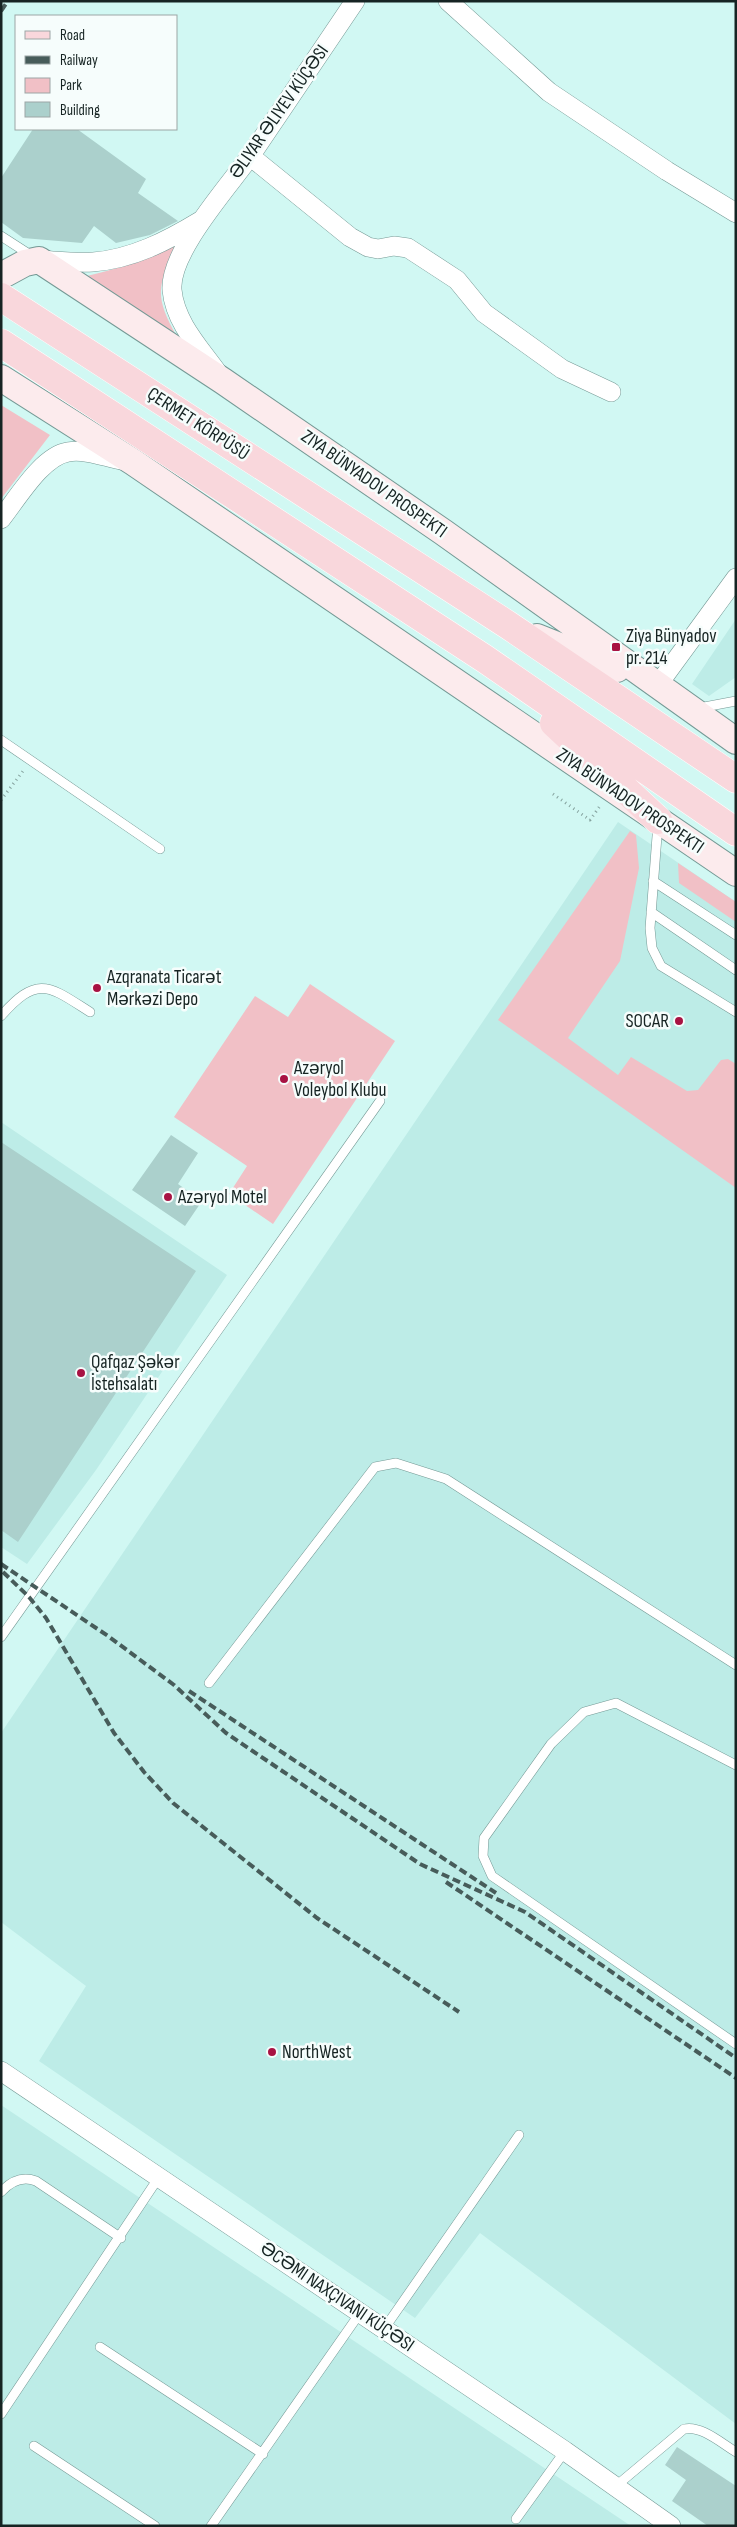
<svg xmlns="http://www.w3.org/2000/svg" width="737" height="2527" font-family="'Sofia Sans Condensed',sans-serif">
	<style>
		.built { fill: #bdece7 }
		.green { fill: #f1c0c6 }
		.building { fill: #abd0cc }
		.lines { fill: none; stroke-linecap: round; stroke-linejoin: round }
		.service-casing { stroke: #759995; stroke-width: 10 }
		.minor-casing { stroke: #759995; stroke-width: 20 }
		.secondary-casing { stroke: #759995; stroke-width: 28 }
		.primary-casing { stroke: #fff; stroke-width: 29 }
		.path { stroke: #84a19d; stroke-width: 3; stroke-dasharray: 1 4; stroke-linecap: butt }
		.service { stroke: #fff; stroke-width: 9 }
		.minor { stroke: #fff; stroke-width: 19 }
		.secondary { stroke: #fcebed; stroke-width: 26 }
		.primary { stroke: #f9d7dc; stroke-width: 28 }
		.rail { stroke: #475c5a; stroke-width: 4; stroke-dasharray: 8 4; stroke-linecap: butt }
		.poi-dot { fill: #a81343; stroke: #f6fdfc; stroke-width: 2 }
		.labels { text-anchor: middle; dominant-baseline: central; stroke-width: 5; stroke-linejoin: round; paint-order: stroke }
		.street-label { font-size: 19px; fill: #162423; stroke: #f6fdfc }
		.poi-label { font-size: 19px; fill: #162423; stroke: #f6fdfc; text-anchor: start }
	</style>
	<rect width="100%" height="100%" fill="#d1f8f3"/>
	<path class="built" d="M736,619V677L709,696L692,684Z
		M618,822L736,902V2424L480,2233L415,2318L39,2061L86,1986L1,1922V1733Z
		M1,1122L227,1275L96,1470L27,1564L1,1547Z
		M1,2105L631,2526H1Z"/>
	<path class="green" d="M178,243C158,286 153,294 177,337L87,276C119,268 148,260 178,243Z
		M1,405L50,435L1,499Z
		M630,831L636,835L639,868L620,961L568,1038L618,1075L631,1057L687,1091L698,1090L721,1060L728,1059L736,1064V1188L498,1020Z
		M678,863L736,902V922L679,883Z
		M310,984L395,1041L273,1224L229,1194L247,1166L174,1117L255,996L288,1017Z"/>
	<path class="building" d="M33,129H77L146,179L138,193L178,221L150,235L116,243L94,226L82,243L23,238L1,222V178Z
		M171,1135L198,1153L178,1184L202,1201L185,1226L132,1190Z
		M1,1142L196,1271L18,1542L1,1530Z
		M677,2447L736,2486V2526H708L672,2501L686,2480L665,2465Z"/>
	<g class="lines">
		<g class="service-casing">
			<path id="service" d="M1,236L32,256
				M699,708L736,701
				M1,740L160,849
				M658,823L650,928L652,948L661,966L736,1012
				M653,881L736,935
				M651,912L736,970
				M1,1016C38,974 49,986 90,1012
				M1,1637L380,1101
				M209,1683L375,1467L396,1463L446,1479L736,1665
				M736,1765L616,1703L584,1712L551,1744L484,1838L483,1856L492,1876L736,2044
				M1,2192C11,2181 23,2176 36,2181L121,2238
				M384,2329L519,2135
				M100,2347L263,2454
				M1,2414L159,2177
				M34,2446L155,2526
				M616,2486L684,2429C701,2425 721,2443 736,2452
				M516,2519L565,2451
				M211,2526L360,2313"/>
		</g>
		<g class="minor-casing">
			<path id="minor" d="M448,1L549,92L667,171L736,213
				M250,156L350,237L368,247L378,249L394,246L408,248L457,280L484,313L562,369L611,392
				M39,260C57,261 75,263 93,262C132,259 167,241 200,221
				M217,372C199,347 175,322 172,290C169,252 229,186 251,155C286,104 320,52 355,1
				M1,519C17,499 42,456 68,452C85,449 105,457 121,460
				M657,686L736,578
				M1,2071L565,2451L671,2526"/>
		</g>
		<g class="secondary-casing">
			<path id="secondary" d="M1,276L25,263L39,260L223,381L443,532L736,741
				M1,378L133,462L736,873
				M537,637L617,669"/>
		</g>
		<g class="primary-casing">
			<path id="primary" d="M1,297L508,625L736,779
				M1,343L485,659L736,832
				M554,723L658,820"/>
		</g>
		<path class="path" d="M553,794L590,820L600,806
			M1,800L23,771"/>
		<use href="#service" class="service"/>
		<use href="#minor" class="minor"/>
		<use href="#secondary" class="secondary"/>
		<use href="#primary" class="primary"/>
		<path class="rail" d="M1,11L8,1
			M1,1564L108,1636L174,1685L226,1733L420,1864L525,1912L736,2058
			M3,1572L29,1597L46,1618L114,1733L144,1772L173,1803L317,1918L459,2012
			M189,1691L496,1893
			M446,1882L736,2078"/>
	</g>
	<g class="poi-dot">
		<rect x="611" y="642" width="10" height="10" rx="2.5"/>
		<circle cx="97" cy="988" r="5"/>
		<circle cx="679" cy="1021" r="5"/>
		<circle cx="284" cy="1079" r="5"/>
		<circle cx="168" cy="1197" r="5"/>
		<circle cx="81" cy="1373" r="5"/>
		<circle cx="272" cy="2052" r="5"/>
	</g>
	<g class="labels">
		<g class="street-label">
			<text transform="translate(279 112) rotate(-55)">ƏLIYAR ƏLIYEV KÜÇƏSI</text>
			<text transform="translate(198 424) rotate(33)">ÇERMET KÖRPÜSÜ</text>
			<text transform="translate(374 484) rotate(35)">ZIYA BÜNYADOV PROSPEKTI</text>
			<text transform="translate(630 801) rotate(34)">ZIYA BÜNYADOV PROSPEKTI</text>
			<text transform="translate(337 2297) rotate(34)">ƏCƏMI NAXÇIVANI KÜÇƏSI</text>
		</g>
		<g class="poi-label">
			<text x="626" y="636">Ziya Bünyadov<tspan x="626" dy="22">pr. 214</tspan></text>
			<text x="107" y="977">Azqranata Ticarət<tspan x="107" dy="22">Mərkəzi Depo</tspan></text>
			<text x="669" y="1021" text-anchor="end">SOCAR</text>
			<text x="294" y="1068">Azəryol<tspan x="294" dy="22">Voleybol Klubu</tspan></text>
			<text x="178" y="1197">Azəryol Motel</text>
			<text x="91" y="1362">Qafqaz Şəkər<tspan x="91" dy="22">İstehsalatı</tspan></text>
			<text x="282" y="2052">NorthWest</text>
		</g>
	</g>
	<rect width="737" height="2527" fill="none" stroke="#162423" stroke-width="5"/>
	<rect x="15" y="15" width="162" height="115" fill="#f6fdfc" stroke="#9ca6a5"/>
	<rect x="25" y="31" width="25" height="8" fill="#f9d7dc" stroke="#9ca6a5"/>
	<text x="60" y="40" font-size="15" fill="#162423">Road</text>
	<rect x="25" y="56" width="25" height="8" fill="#475c5a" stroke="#9ca6a5"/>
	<text x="60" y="65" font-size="15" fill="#162423">Railway</text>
	<rect x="25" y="78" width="25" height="15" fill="#f1c0c6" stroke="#9ca6a5"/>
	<text x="60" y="90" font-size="15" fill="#162423">Park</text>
	<rect x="25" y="102" width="25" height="15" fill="#abd0cc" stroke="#9ca6a5"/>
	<text x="60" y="115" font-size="15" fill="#162423">Building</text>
</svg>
